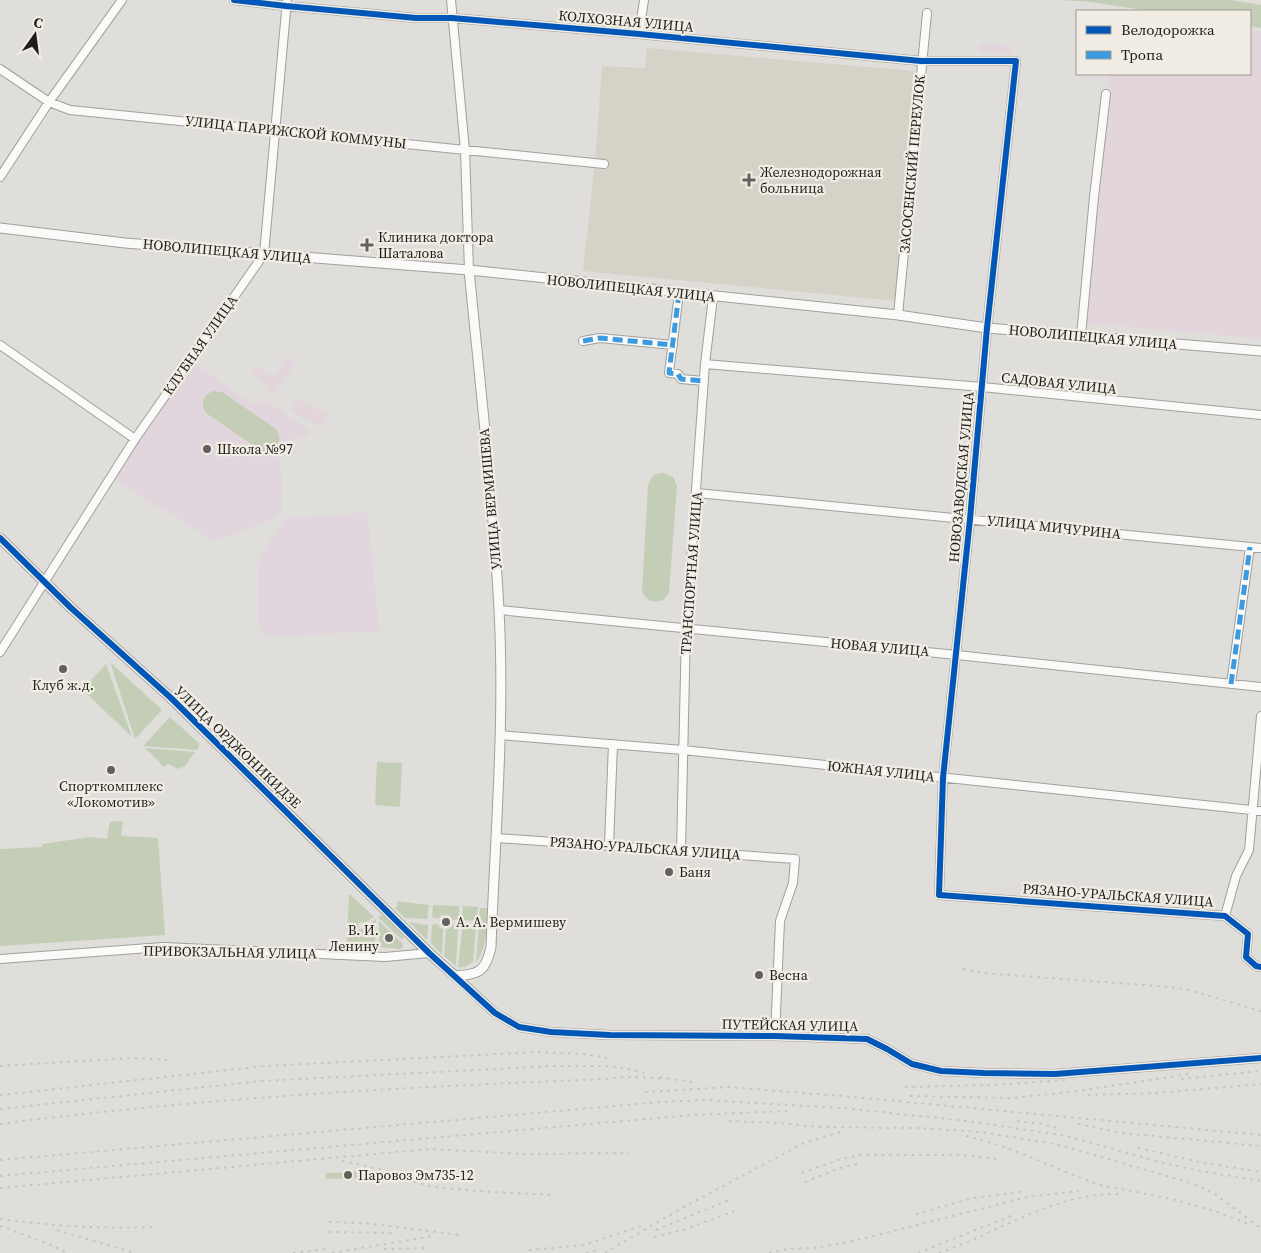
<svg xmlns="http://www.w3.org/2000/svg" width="1261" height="1253" font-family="'Source Serif 4',serif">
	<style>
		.built { fill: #d6d2c7 }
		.industrial { fill: #e2d6dc }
		.education { fill: #e1d6dd }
		.green { fill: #c4ceb6 }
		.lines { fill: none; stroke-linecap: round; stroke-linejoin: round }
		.minor-casing { stroke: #a19f9c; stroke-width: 10 }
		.tertiary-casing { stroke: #a19f9c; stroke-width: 11 }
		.minor { stroke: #fafaf9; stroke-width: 8 }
		.tertiary { stroke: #fafaf9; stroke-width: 9 }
		.rail { stroke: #c5c4c3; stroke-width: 2; stroke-dasharray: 2.5 5; stroke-linecap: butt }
		.quiet { stroke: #3c9bdf; stroke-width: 5; stroke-dasharray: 10 5; stroke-linecap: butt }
		.cycleway-casing { stroke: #f2ede4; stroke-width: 9 }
		.cycleway { stroke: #0057b8; stroke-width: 6 }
		.poi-dot { fill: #63615e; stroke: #f2ede4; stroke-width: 2 }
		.labels { text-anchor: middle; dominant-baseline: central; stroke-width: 4.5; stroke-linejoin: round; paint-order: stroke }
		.street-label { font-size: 14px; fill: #201e1b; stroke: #f2ede4 }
		.poi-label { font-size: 14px; fill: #201e1b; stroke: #f2ede4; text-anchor: start }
	</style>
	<rect width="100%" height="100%" fill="#e0deda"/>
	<path class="built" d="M647,48L914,71L896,301L583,271L595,163L602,66L645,68Z"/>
	<path class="industrial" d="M1250,31L1261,32V339L1083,323L1109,74H1250Z
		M980,43L1012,46L1011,55L979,52Z
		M288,357L296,362L273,395L267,391L270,387L251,373L256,366L273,378Z
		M262,398L310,430L306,437L258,404Z
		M296,399L328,414L322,427L290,411Z"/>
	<path class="education" d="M190,359L253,405L258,403L306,437L290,439L280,458L282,486L281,513L271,520L214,541L110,477Z
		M367,512L380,631L267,637L258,624L259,558L285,519Z"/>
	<path class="green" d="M1061,0H1231L1261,5V28L1250,26V11H1149L1091,2Z
		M213,391L222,392L276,429C281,436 280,443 274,449L265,452L261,451L206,413C200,403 203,395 213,391Z
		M664,473L673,477L677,486L669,593L663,600C653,604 646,601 642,591L648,485C651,477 655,473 664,473Z
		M110,662L162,710L135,739Z
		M106,664L132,737L86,693V686Z
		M170,717L199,743V747L197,750L143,746Z
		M145,748L195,752L185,766L178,769L168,764L164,767Z
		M377,762L402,763L400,807L375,805Z
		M123,821L121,836L158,838L165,935L0,946V849L42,847V844L90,837L107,839L110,822Z
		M350,894L374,917L364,923L361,922L358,924L359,927L347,933L349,895Z
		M396,901L429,905L427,919L405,918L395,908L398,905Z
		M433,905L459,906V919L453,920L449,915H441L438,919L432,917Z
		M463,906L478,907L476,921L464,920L462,919Z
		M480,908H487C486,927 488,947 476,962Z
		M382,915L403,936V939H401L378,917Z
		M376,919L375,947L350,945L347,942V936L360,929H365V926Z
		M379,921L403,944V947L400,949L379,947Z
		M409,922L428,925L427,940Z
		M434,924H438L440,928L443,929L442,955L431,943L432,925Z
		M463,924L476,925L473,962L465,967H458Z
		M453,925L458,926L456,966L444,956L446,930L450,928Z
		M356,1172L357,1178L326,1179V1173Z"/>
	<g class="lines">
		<g class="minor-casing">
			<path id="minor" d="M234,0L286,6L416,18H452L639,34L921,61H1016L987,328L970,519L943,778L939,895L1225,916L1248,934L1246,957L1256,966L1261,967
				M451,0L465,150L469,270
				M639,34L644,0
				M0,69L49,102L70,110L604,164
				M0,177L49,102L122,0
				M679,293L669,373L678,374L681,379L704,381
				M898,315L927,13
				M1081,336L1094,197L1106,94
				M583,341L600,338L673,345
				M0,345L135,439
				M705,364L982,387L1261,415
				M697,493L1261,548
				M499,610L957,655L1261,687
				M0,652L135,439L264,254L287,0
				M1231,684L1250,547
				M500,735L683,750L1261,811
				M496,838L795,859L793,883L780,921L775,1036
				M609,845L613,744
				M681,851L686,629L705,364L713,297
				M1225,916L1236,876L1249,850L1261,716
				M0,959L163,947L385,957L429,953
				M455,976L495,1013L519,1027L551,1032L610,1035L775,1036L867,1039L887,1049L912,1064L941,1071L984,1073L1055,1074L1261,1058"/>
		</g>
		<g class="tertiary-casing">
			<path id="tertiary" d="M0,228L125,243L469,270L898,315L987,328L1261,351
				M0,538L70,607L171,698L429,953L455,976C479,975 486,971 491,947C495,835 505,722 499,610C493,496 480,383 469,270"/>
		</g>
		<use href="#minor" class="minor"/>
		<use href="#tertiary" class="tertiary"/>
		<path class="rail" d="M963,969L983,973L1170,987L1189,990L1261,1011
			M0,1066L132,1058L169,1060
			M660,1077L697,1083
			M1181,1079L1261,1071
			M905,1087L991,1085L1067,1080
			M645,1092L729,1087L853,1097L1261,1135
			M0,1095L266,1066L536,1052L585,1054L607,1058
			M1088,1095L1156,1093L1261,1084
			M910,1096L1013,1098L1079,1091L1189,1074
			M0,1109L260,1081L555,1066H606L624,1068L644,1073
			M729,1121L778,1123L818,1127L919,1128L981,1132L1055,1144L1178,1179L1199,1186L1215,1194L1259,1227
			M1017,1121L1042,1124L1061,1129
			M0,1124C201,1098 403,1087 605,1079C626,1076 646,1077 667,1079
			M1078,1124L1122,1133L1261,1146
			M966,1136L1005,1147L1096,1184L1176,1200L1214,1211L1249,1224
			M1138,1148L1204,1163L1261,1172
			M0,1160L660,1102L704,1100L843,1108L967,1121L1067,1136L1159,1162L1201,1171L1261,1181
			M342,1161L385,1170L415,1182L434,1187L491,1192L555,1195
			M802,1173L838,1160L861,1155H961L996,1159
			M0,1176L691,1115L788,1111
			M805,1182L840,1168L862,1163
			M0,1188L430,1149L525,1154L629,1153
			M916,1214L973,1198L1026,1191
			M0,1219C52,1226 103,1229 156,1227
			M329,1222L365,1223L460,1235
			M0,1226L51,1245L67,1253
			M57,1230L135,1253
			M656,1230L729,1200
			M329,1232L394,1233
			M654,1237L683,1230L734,1211
			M384,1249L429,1248
			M529,1250L584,1245L641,1226
			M293,1253L328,1249
			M332,1253L433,1236
			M586,1253L599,1250
			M605,1253L680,1209L802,1144L843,1131
			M769,1253L788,1249L814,1248L853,1241L1028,1197L1079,1191
			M918,1253L1013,1215
			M939,1253C999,1233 1054,1192 1120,1194"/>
		<path class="quiet" d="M679,293L669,373L678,374L681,379L704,381
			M583,341L600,338L673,345
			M1231,684L1250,547"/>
		<g class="cycleway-casing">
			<path id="cycleway" d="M234,0L286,6L416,18H452L639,34L921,61H1016L987,328L970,519L943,778L939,895L1225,916L1248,934L1246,957L1256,966L1261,967
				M0,538L70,607L171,698L429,953L495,1013L519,1027L551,1032L610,1035L775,1036L867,1039L887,1049L912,1064L941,1071L984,1073L1055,1074L1261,1058"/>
		</g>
		<use href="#cycleway" class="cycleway"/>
	</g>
	<g class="poi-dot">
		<path d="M746.5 172.5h5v5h5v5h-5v5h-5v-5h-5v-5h5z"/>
		<path d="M364.5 237.5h5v5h5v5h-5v5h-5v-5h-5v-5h5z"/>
		<circle cx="207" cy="449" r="5"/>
		<circle cx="63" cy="669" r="5"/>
		<circle cx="111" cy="770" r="5"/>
		<circle cx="669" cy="872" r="5"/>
		<circle cx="446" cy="922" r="5"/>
		<circle cx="389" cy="938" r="5"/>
		<circle cx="759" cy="975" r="5"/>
		<circle cx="348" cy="1175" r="5"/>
	</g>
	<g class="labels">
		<g class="street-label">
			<text transform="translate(626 21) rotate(5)">КОЛХОЗНАЯ УЛИЦА</text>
			<text transform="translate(296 132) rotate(6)">УЛИЦА ПАРИЖСКОЙ КОММУНЫ</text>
			<text transform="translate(912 164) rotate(-85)">ЗАСОСЕНСКИЙ ПЕРЕУЛОК</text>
			<text transform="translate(227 251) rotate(5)">НОВОЛИПЕЦКАЯ УЛИЦА</text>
			<text transform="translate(631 288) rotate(6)">НОВОЛИПЕЦКАЯ УЛИЦА</text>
			<text transform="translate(1093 337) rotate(5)">НОВОЛИПЕЦКАЯ УЛИЦА</text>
			<text transform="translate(200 345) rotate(-55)">КЛУБНАЯ УЛИЦА</text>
			<text transform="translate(1059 383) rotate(6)">САДОВАЯ УЛИЦА</text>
			<text transform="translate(961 477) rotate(-85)">НОВОЗАВОДСКАЯ УЛИЦА</text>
			<text transform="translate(490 499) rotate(-95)">УЛИЦА ВЕРМИШЕВА</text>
			<text transform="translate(1054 527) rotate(6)">УЛИЦА МИЧУРИНА</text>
			<text transform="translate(691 573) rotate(-86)">ТРАНСПОРТНАЯ УЛИЦА</text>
			<text transform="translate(880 647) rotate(5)">НОВАЯ УЛИЦА</text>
			<text transform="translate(238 747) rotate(44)">УЛИЦА ОРДЖОНИКИДЗЕ</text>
			<text transform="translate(881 771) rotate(6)">ЮЖНАЯ УЛИЦА</text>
			<text transform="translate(645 848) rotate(4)">РЯЗАНО-УРАЛЬСКАЯ УЛИЦА</text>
			<text transform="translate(1118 895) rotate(4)">РЯЗАНО-УРАЛЬСКАЯ УЛИЦА</text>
			<text transform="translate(230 952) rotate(1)">ПРИВОКЗАЛЬНАЯ УЛИЦА</text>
			<text transform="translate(790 1025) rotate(1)">ПУТЕЙСКАЯ УЛИЦА</text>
		</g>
		<g class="poi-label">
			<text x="760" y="172">Железнодорожная<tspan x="760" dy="16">больница</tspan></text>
			<text x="378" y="237">Клиника доктора<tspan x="378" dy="16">Шаталова</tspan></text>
			<text x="217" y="449">Школа №97</text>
			<text x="63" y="685" text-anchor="middle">Клуб ж.д.</text>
			<text x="111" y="786" text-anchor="middle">Спорткомплекс<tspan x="111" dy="16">«Локомотив»</tspan></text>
			<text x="679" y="872">Баня</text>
			<text x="456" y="922">А. А. Вермишеву</text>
			<text x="379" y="930" text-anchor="end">В. И.<tspan x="379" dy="16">Ленину</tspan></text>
			<text x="769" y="975">Весна</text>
			<text x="358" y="1175">Паровоз Эм735-12</text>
		</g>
	</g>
	<rect x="1076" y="10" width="175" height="65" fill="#f2ede4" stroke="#9e9a94"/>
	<rect x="1086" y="26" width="25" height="8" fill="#0057b8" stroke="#9e9a94"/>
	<text x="1121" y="35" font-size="15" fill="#201e1b">Велодорожка</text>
	<rect x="1086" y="51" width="25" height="8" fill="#3c9bdf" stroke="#9e9a94"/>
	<text x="1121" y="60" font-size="15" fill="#201e1b">Тропа</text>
	<g transform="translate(35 35) rotate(14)" stroke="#f2ede4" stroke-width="4" paint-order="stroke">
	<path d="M0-4L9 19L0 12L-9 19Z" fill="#201e1b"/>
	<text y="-8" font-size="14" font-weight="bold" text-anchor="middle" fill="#201e1b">С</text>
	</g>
</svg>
